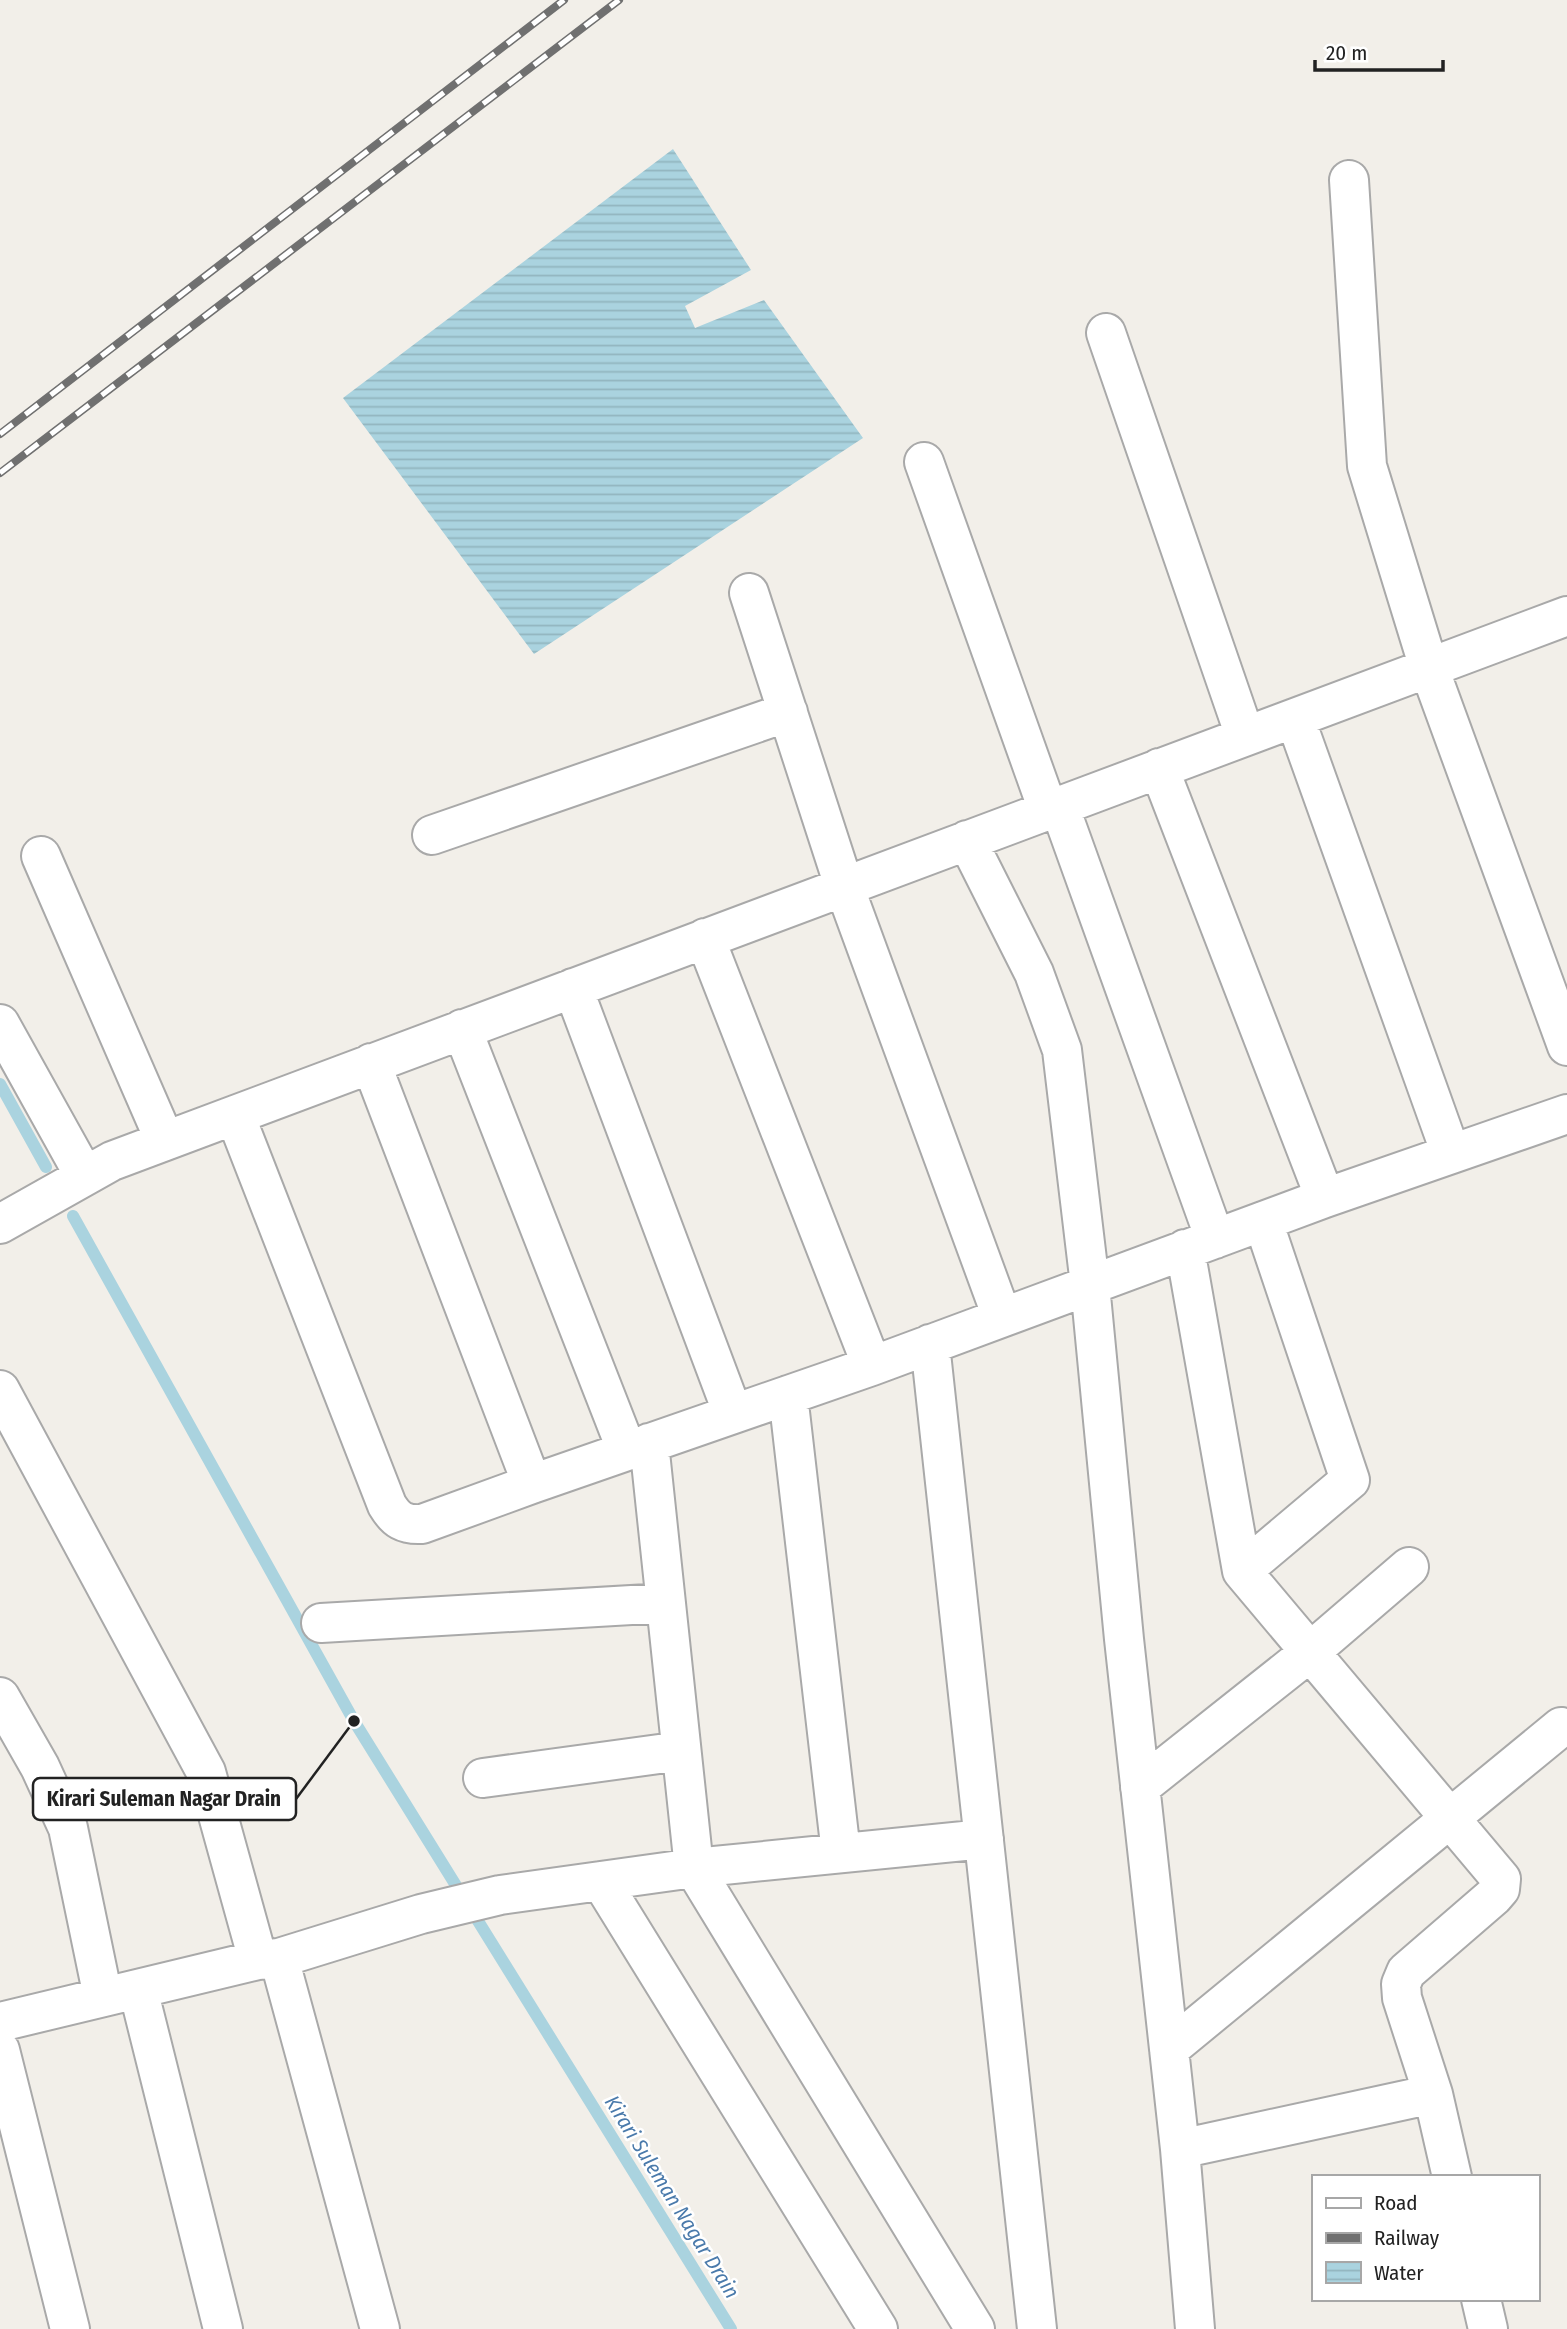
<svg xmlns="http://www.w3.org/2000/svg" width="1567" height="2329" font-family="'Fira Sans Condensed',sans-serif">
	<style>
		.water { fill: url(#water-rules) }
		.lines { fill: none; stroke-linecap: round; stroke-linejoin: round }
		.stream { stroke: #aad3df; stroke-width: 12 }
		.minor-casing { stroke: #a9a9a9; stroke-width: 42 }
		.minor { stroke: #fff; stroke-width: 38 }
		.rail-casing { stroke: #707070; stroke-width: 8 }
		.rail { stroke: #fff; stroke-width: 5; stroke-dasharray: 16; stroke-linecap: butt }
		.labels { text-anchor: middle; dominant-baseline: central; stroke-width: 5; stroke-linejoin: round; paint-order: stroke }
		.water-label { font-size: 21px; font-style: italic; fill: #4a7aab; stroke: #fff }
		.leader { fill: none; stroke: #222; stroke-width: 2.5 }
		.callout-dot { fill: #222; stroke: #fff; stroke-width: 2.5 }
		.callout { fill: #fff; stroke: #222; stroke-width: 2.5 }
		.callout-label { font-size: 21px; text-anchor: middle; font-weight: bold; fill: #222 }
	</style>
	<defs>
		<pattern id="water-rules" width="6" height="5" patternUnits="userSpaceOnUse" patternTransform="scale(1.75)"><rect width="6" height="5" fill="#aad3df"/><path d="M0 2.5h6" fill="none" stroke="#92b5bf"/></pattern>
	</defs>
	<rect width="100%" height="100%" fill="#f2efe9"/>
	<path class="water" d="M673,149L751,270L685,306L695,328L764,300L863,438L534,654L343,398Z"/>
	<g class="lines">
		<path class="stream" d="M0,1084L46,1167
			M73,1216L354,1721L731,2329"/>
		<g class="minor-casing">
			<path id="minor" d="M1349,180L1367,466L1429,668L1567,1046
				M1106,333L1245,736
				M924,462L1048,810
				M749,593L844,886L1002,1317
				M1295,718L1451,1154
				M1159,768L1325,1198
				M1059,805L1215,1239
				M432,835L788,712
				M967,840L1034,973L1062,1050L1090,1285L1124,1639L1180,2149L1195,2329
				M41,856L165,1141
				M705,938L872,1366
				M573,988L733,1414
				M0,1024L84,1175
				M462,1029L627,1451
				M371,1063L532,1484
				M235,1115L387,1505C396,1520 404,1525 422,1524L532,1484L872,1366L1325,1198L1567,1114
				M0,1224L112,1161L1567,616
				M1185,1249L1242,1571L1501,1879L1500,1889L1494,1896L1406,1972L1401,1984L1402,1998L1433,2094L1452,2177
				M930,1344L1037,2329
				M0,1390L206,1772L258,1960
				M788,1395L841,1853
				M649,1443L694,1868L975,2329
				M1242,1571L1350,1480L1263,1221
				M321,1623L666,1603
				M0,1697L40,1767L68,1828L103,1997
				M483,1778L681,1751
				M1140,1787L1310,1652L1409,1567
				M601,1881L878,2329
				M279,1958L380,2329
				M138,1989L223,2329
				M0,2022L258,1960L279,1958L421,1914L500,1895L694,1868L984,1839
				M1169,2049L1561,1727
				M0,2050L70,2329
				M1180,2149L1433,2094
				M1481,2299L1488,2329"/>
		</g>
		<use href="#minor" class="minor"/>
		<g class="rail-casing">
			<path id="rail" d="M0,434L564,0
				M0,473L619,0"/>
		</g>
		<use href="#rail" class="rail"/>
	</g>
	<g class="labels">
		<g class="water-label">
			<text transform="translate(672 2197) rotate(58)">Kirari Suleman Nagar Drain</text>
		</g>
	</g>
	<path class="leader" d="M354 1721L296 1799"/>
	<circle class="callout-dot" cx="354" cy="1721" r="7"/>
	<rect class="callout" x="33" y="1778" width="263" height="42" rx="7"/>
	<g class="callout-label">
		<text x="164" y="1806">Kirari Suleman Nagar Drain</text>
	</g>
	<rect x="1312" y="2175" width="228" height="126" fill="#ffffff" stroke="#a7a7a7" stroke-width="2"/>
	<rect x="1326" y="2198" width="35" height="10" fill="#ffffff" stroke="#a7a7a7" stroke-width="2"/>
	<text x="1374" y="2210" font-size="21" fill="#222222">Road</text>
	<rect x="1326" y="2233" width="35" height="10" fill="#707070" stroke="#a7a7a7" stroke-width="2"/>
	<text x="1374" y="2245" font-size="21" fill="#222222">Railway</text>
	<rect x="1326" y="2262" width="35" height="21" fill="url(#water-rules)" stroke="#a7a7a7" stroke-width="2"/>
	<text x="1374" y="2280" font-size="21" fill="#222222">Water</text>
	<path d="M1315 60v10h128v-10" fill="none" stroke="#222222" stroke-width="3.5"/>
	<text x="1326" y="60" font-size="21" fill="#222222" stroke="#ffffff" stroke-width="5" paint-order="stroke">20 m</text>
</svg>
